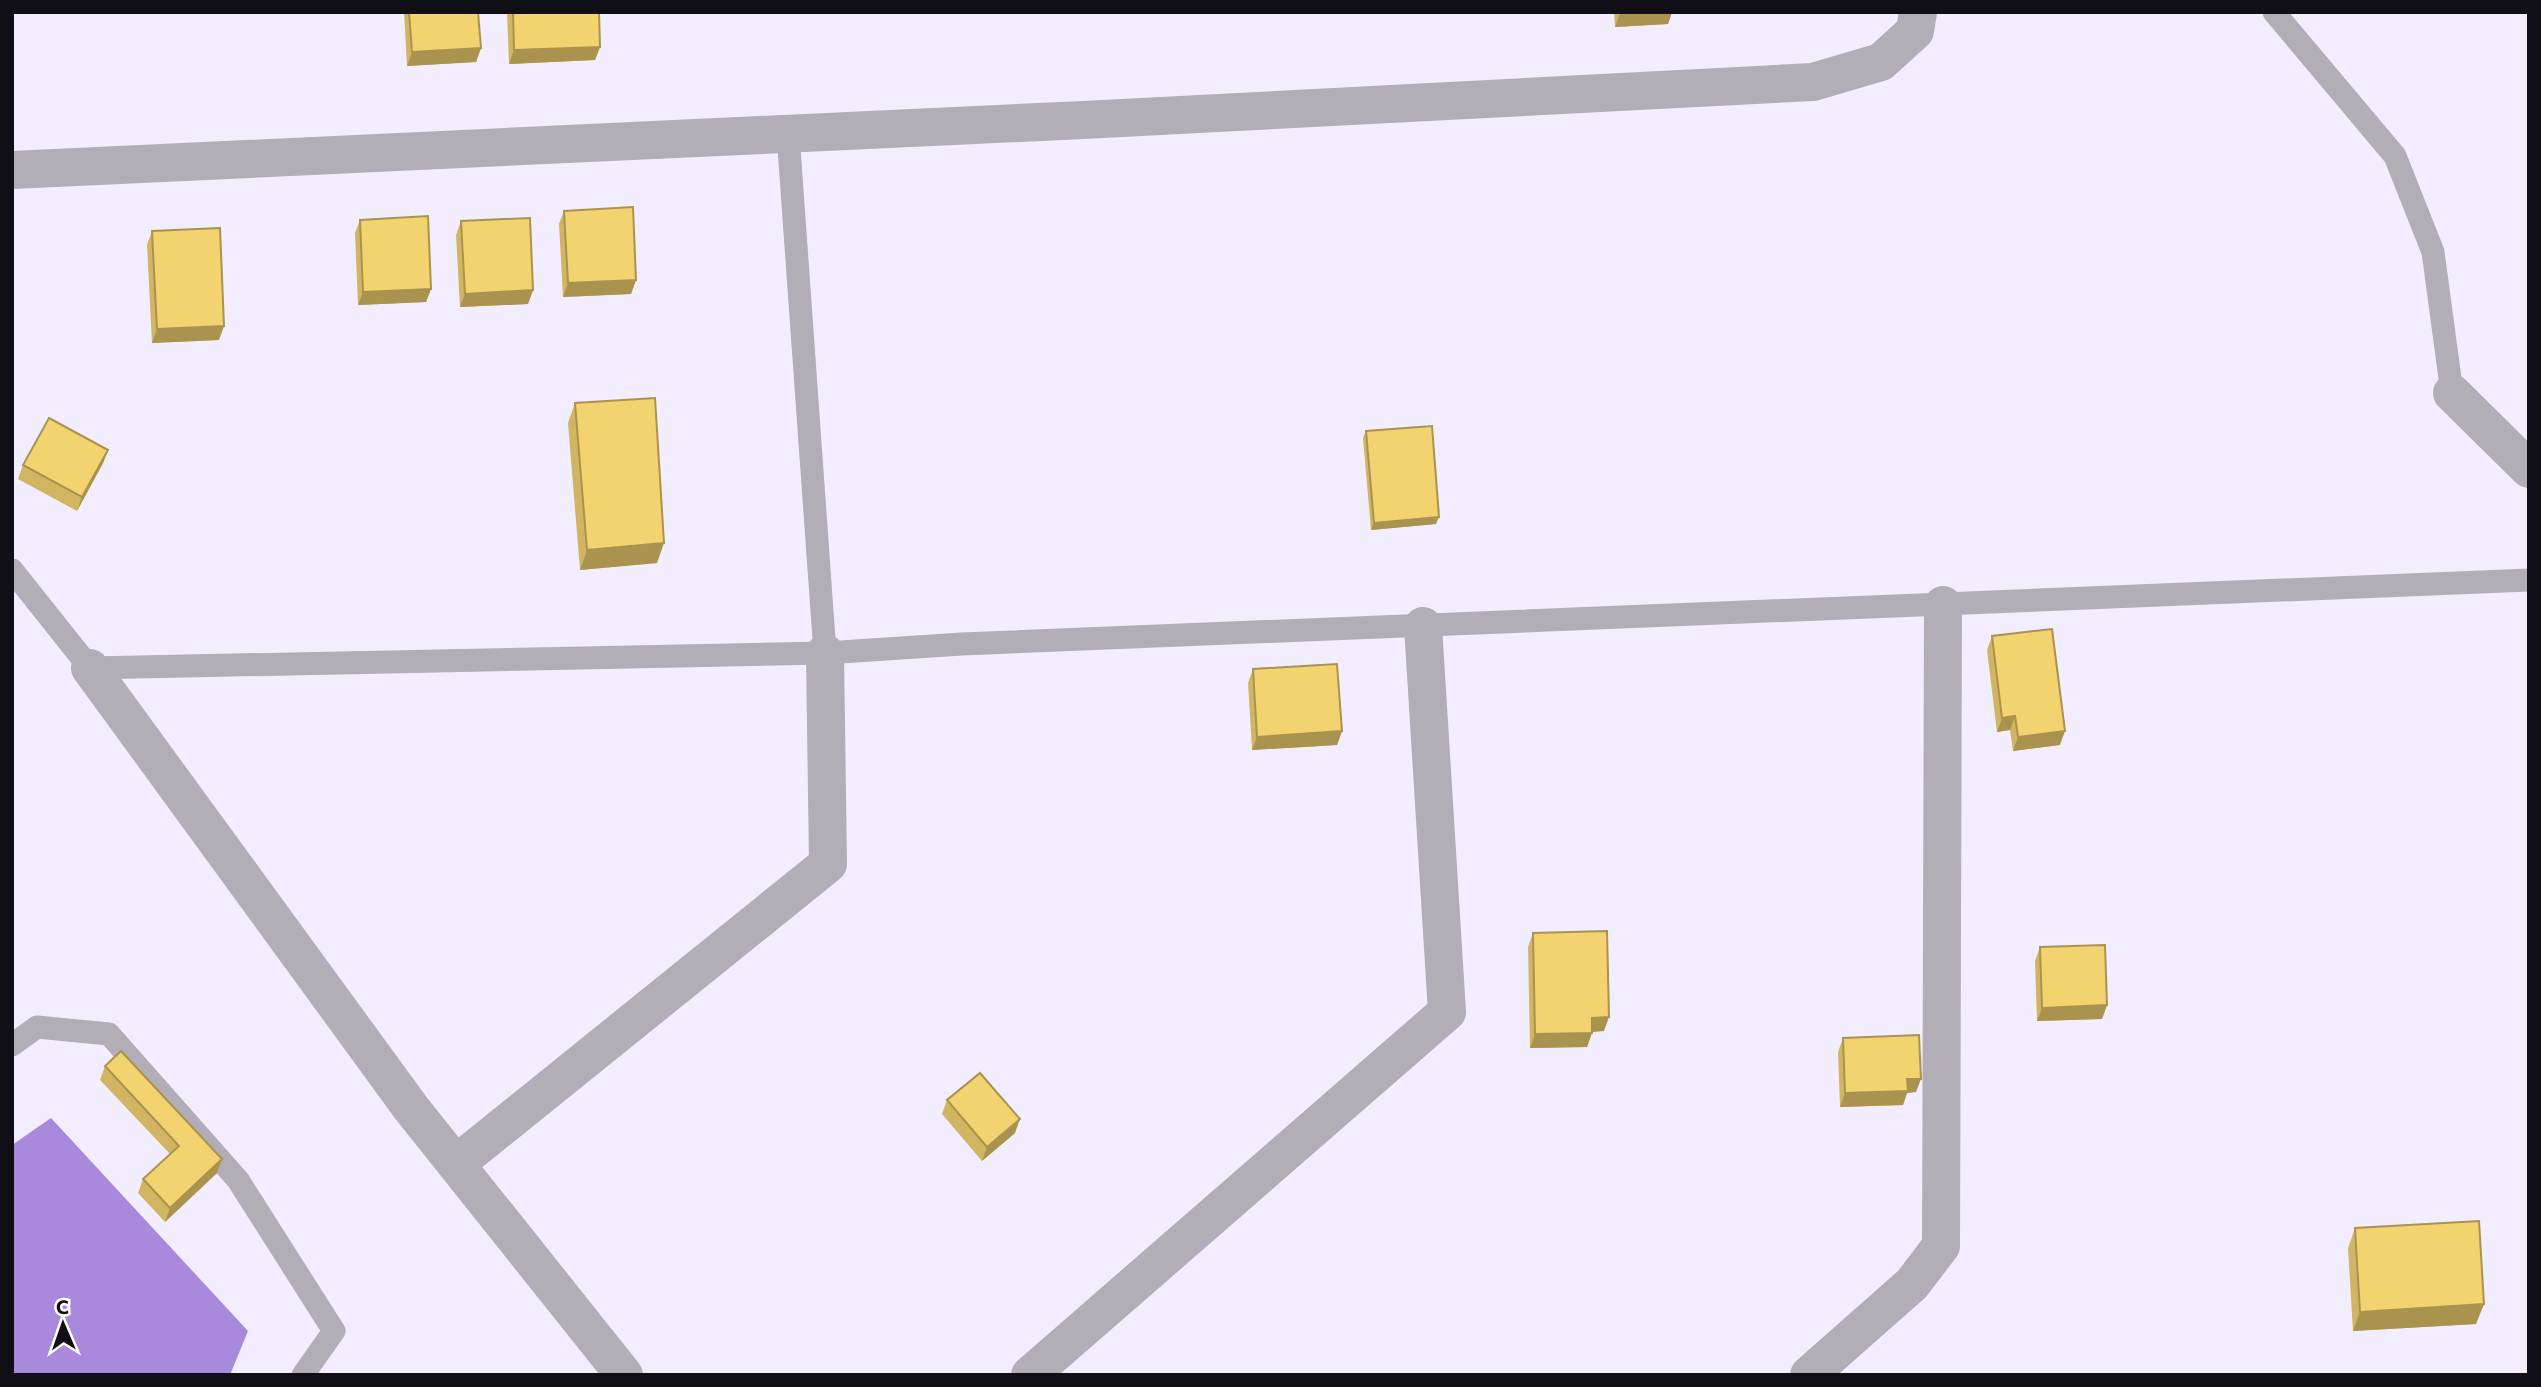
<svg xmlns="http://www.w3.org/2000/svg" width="2541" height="1387" font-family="Commissioner,sans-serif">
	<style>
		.water { fill: #a989dc }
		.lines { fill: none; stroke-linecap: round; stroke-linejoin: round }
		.service { stroke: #b1aeb7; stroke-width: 23 }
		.minor { stroke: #b1aeb7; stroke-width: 38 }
		.wall { fill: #d1b560 }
		.shaded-wall { fill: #aa934e }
		.building { fill: #f3d270; stroke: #aa934e; stroke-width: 2 }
	</style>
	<rect width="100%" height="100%" fill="#f3eeff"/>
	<path class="water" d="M51,1118L248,1331L230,1375H12V1145Z"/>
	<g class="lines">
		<path class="service" d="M2274,12L2395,156L2433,252L2452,393
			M788,134L825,653
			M12,570L90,668L825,653L962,644L2529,580
			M12,1045L37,1027L109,1034L238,1180L334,1331L303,1375"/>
		<path class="minor" d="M12,170L1083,120L1813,82L1881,62L1915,31L1918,12
			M2452,393L2529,469
			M90,668L411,1108L624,1375
			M456,1164L828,864L825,653
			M1030,1375L1447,1012L1423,626
			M1809,1375L1912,1284L1941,1246L1943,605"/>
	</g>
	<path class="wall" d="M404,12H478L481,48L476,62L407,66Z
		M507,12H599L600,47L595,60L509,64Z
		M1614,12H1672L1668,24L1615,27Z
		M564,211L636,280L631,294L563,297L559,224Z
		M360,220L431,289L426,302L358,305L355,233Z
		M461,221L533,290L528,304L460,307L456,235Z
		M152,231L219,340L152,343L147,245Z
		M575,403L657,563L580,570L568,423Z
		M1366,431L1436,524L1371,530L1363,438Z
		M108,450L103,463L77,511L18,479L23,465Z
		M1992,636L2060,745L2013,751L2010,730L1997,732L1987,650Z
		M1253,669L1342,731L1337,745L1252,750L1248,683Z
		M1533,933L1604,1031L1592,1032L1587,1047L1530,1048L1528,947Z
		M2040,947L2107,1005L2102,1019L2037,1021L2035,961Z
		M1843,1038L1916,1092L1907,1093L1903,1105L1840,1107L1838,1052Z
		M105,1066L222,1159L217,1173L165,1222L138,1193L143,1179L170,1154L100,1080Z
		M947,1100L1015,1133L982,1161L942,1114Z
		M2355,1228L2476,1324L2353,1331L2348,1248Z"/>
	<path class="shaded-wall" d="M1638,12H1672L1668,24L1615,27L1620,13Z
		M600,47L595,60L509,64L514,50Z
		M481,48L476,62L407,66L412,52Z
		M636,280L631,294L563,297L568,283Z
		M431,289L426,302L358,305L363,292Z
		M533,290L528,304L460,307L465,294Z
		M224,326L219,340L152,343L157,329Z
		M108,450L103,463L77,511L82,497Z
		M1439,517L1436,524L1371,530L1374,523Z
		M664,543L657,563L580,570L587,550Z
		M2015,716L2010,730L1997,732L2002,718Z
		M1342,731L1337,745L1252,750L1257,737Z
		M2065,731L2060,745L2013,751L2018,737Z
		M2107,1005L2102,1019L2037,1021L2042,1008Z
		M1609,1017L1604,1031L1587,1032L1592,1018Z
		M1592,1033L1587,1047L1530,1048L1535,1034Z
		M1907,1079H1921L1916,1092L1907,1093L1903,1105L1840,1107L1845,1093Z
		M1020,1119L1015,1133L982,1161L987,1147Z
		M222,1159L217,1173L165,1222L170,1208Z
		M2484,1304L2476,1324L2353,1331L2360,1312Z"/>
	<path class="building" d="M409,12H478L481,48L412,52Z
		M513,12H599L600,47L514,50Z
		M633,207L636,280L568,283L564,211Z
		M428,216L431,289L363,292L360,220Z
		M530,218L533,290L465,294L461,221Z
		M220,228L224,326L157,329L152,231Z
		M655,398L664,543L587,550L575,403Z
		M49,418L108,450L82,497L23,465Z
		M1432,426L1439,517L1374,523L1366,431Z
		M2052,629L2065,731L2018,737L2015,716L2002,718L1992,636Z
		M1337,664L1342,731L1257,737L1253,669Z
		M1607,931L1609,1017L1592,1018V1033L1535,1034L1533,933Z
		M2105,945L2107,1005L2042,1008L2040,947Z
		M1919,1035L1921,1079H1907L1908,1091L1845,1093L1843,1038Z
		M121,1051L222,1159L170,1208L143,1179L179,1146L105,1066Z
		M980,1073L1020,1119L987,1147L947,1100Z
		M2479,1221L2484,1304L2360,1312L2355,1228Z"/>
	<rect width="2541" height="1387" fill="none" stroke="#110f16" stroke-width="28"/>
	<g transform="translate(63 1324) rotate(358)" stroke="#fefefe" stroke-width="5" paint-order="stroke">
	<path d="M0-5L12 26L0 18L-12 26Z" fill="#110f16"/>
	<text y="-10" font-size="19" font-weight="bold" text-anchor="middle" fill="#110f16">С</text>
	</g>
</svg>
